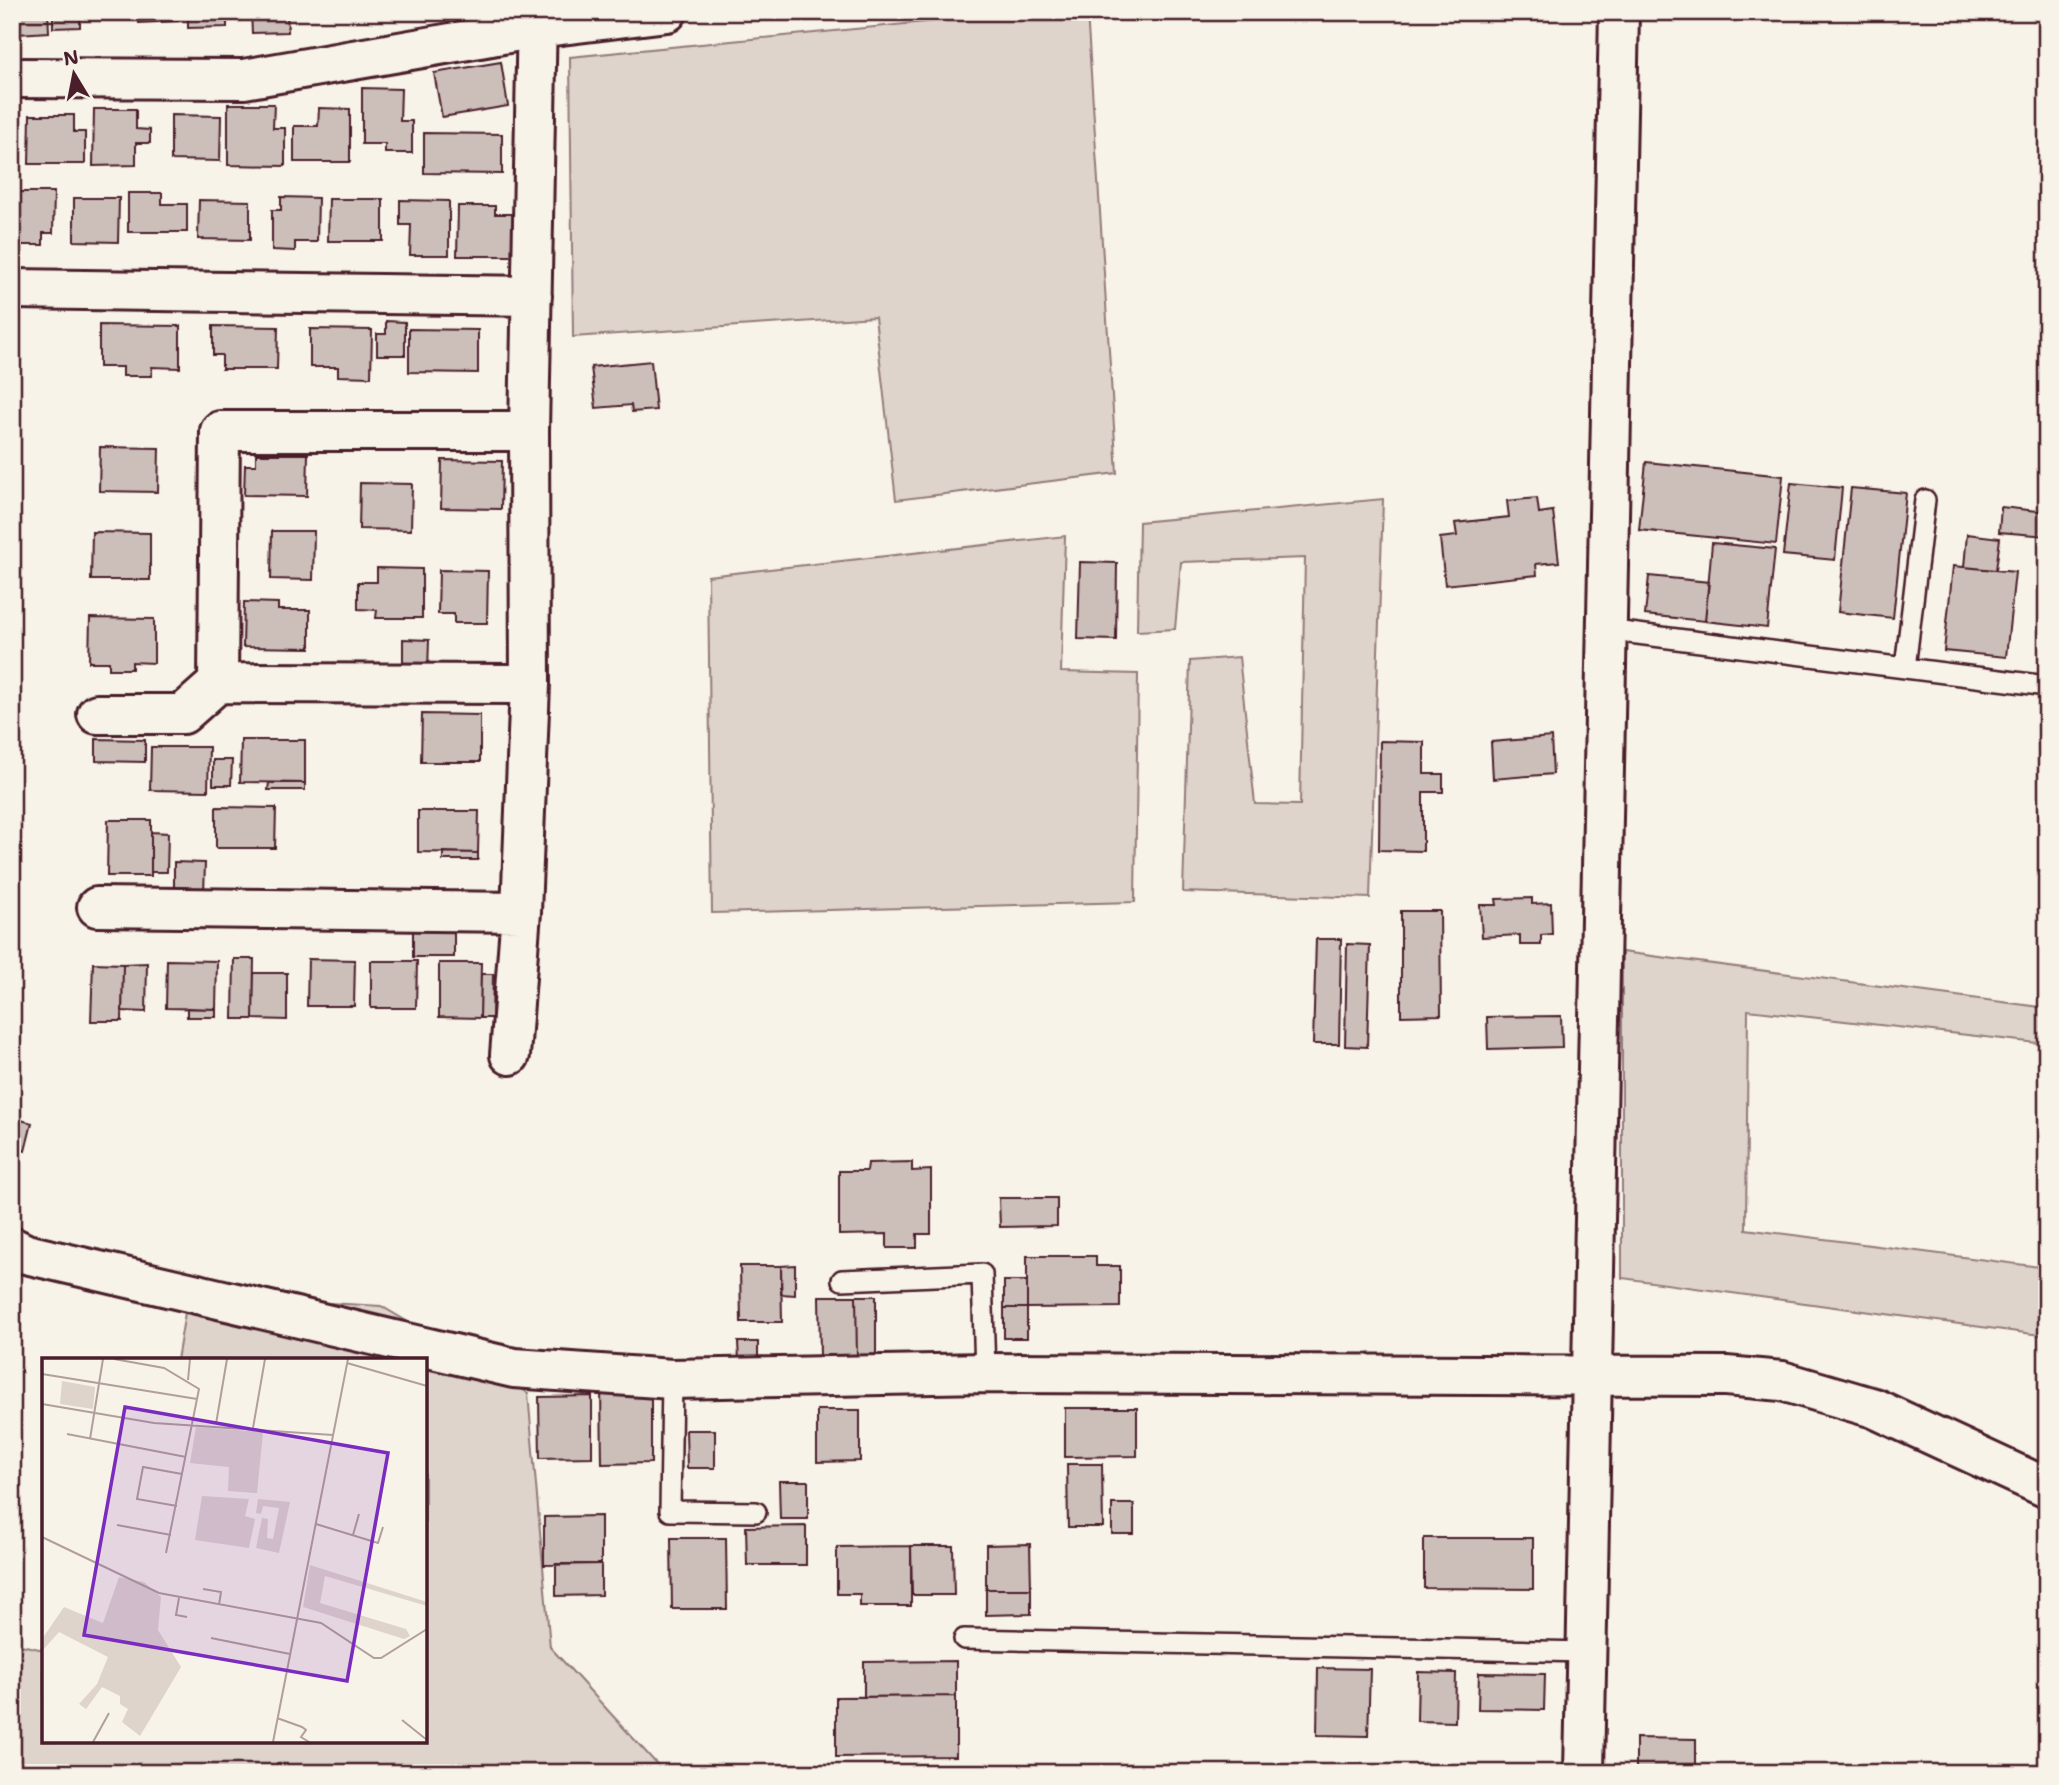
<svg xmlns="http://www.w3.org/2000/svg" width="2059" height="1785" font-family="'Shantell Sans',sans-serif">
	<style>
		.green { fill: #ded4cc; stroke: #947a7c; stroke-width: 2 }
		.building { fill: #ccbfb9; stroke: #4a1f2b; stroke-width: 2 }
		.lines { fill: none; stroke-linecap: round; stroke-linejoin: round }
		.service-casing { stroke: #4a1f2b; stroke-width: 24 }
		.minor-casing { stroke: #4a1f2b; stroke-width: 44 }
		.service { stroke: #f7f3e8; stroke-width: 19 }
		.minor { stroke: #f7f3e8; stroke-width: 38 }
		.inset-road { fill: none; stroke: #b29e9c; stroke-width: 2 }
		.view { fill: #7b2cbf; fill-opacity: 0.15; stroke: #7b2cbf; stroke-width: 3.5 }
		.inset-edge { fill: none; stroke: #4a1f2b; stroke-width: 3.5 }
	</style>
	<rect width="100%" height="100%" fill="#f7f3e8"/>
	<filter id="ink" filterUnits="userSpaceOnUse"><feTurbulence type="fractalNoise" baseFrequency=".0143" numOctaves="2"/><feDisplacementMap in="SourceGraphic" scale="14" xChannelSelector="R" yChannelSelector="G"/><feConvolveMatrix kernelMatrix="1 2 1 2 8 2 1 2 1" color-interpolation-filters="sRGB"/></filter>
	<g filter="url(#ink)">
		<path class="green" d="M1027,12H1087L1117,473L896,500L875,317L573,337L570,57Z
			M1383,499L1370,898L1183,892L1190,661L1239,657L1255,804L1300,805L1305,558L1181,562L1175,629L1137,631L1139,522Z
			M1065,536L1061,672L1138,674L1135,902L712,913L708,576Z
			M1622,952L2047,1008V1044L1748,1010L1746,1229L2047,1268V1336L1622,1278Z
			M188,1295L381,1306L528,1393L550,1647L665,1773H12V1643L44,1650V1741H425V1360H177Z"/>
		<path class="building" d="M12,12H48L49,32L17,34L16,26H12Z
			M53,12H105V16L80,17V27L53,28Z
			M139,12H178V21L139,23Z
			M188,12H227V27L188,28Z
			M251,12H287L288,32L252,33Z
			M501,62L508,106L442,117L434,73Z
			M362,88L401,89L400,121H412V153H385V144H362Z
			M228,104H274L273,128H285V166L228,165Z
			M319,108L350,109V162H294V126H318Z
			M94,109H136V129L150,130V143H136V165L93,166Z
			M12,115H18V161H12Z
			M30,115H74V132H85V164H29Z
			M171,115L221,116L220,161L171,160Z
			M424,133L502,134V174L424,173Z
			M12,192H54L53,233H43V245H12Z
			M128,193H162V204H187V232H128Z
			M281,197L318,198L317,242H295V251L272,250V210H281Z
			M74,198H119L118,242L74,241Z
			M329,199H383V241H328Z
			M199,200L250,201V240L198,239Z
			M400,200L449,201V255H410L411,225H400Z
			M458,206H495V214H515V256H457Z
			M386,321L405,322V355H377V334H386Z
			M99,325L180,326V368L152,367V376H123V367H99Z
			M213,326L278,327L277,369H222V355H213Z
			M310,329L372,330L371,377L338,376V367H310Z
			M409,329L478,330V373L409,372Z
			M651,361L656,410L632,412L631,405L596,408L591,367Z
			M100,447L159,448L158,492L99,491Z
			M256,454H308L307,496L244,495L245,465H256Z
			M442,460L502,461L501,509L441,508Z
			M1646,462L1783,476L1776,544L1639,530Z
			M360,483L412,484L411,530L359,529Z
			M1791,483L1842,488L1835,560L1783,555Z
			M1851,488L1906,493L1893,618L1838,612Z
			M1537,498L1539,513L1553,511L1559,562L1536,564L1537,575L1445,585L1440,538L1457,536L1455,523L1509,517L1507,501Z
			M2001,507L2047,512V536L1999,532Z
			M272,531H314L313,580L271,579Z
			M92,532L150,533V580H91Z
			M1967,534L2000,538L1996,570L1964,567Z
			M1712,543L1775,549L1767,628L1705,621Z
			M1080,562L1117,563L1116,640L1078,639Z
			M1953,566L2015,572L2006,657L1944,651Z
			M377,568L422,569V618H376L377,610L358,609V582H377Z
			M439,570L488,571L487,623H454V614H438Z
			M1649,576L1709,582L1705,621L1645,615Z
			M244,602L278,603V610H310V648L243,647Z
			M90,618L154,619V663L132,662V669H109V662H89Z
			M403,639L429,640L428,671H403Z
			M422,714L480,715V762H421Z
			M1551,737L1553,774L1493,779L1491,742Z
			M96,739L145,740V762L96,761Z
			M241,740H305V783L240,782Z
			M1380,741L1424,742V774H1443V792H1423V851L1379,850Z
			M151,747H209L208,791L150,790Z
			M213,760H232L231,785H213Z
			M269,783H305V790H268Z
			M216,807L276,808L275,848H216Z
			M418,811H479L478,853L418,852Z
			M108,820H151V876H107Z
			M151,832L168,833L167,872H151Z
			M443,852L478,853V860H443Z
			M174,862L205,863L204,894H174Z
			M1532,898V904L1551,903L1552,934L1541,935V945H1520V935L1482,937L1480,905H1497L1496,899Z
			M1401,911H1440L1441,1015L1401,1016Z
			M413,929H454V957H413Z
			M1316,939H1341L1339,1044H1313Z
			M1347,944L1370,945L1367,1047L1345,1046Z
			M234,959H254L253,1019H233Z
			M308,959L355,960L354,1006H307Z
			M167,960L217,961L216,1009L166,1008Z
			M371,961H417L416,1008H371Z
			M93,963L123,964L122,1021H91Z
			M147,963L146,1012L122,1011L123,964Z
			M439,963H481L480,1018L439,1017Z
			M254,973H287V1020L253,1019Z
			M481,974H493L492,1018H480Z
			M187,1008L216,1009V1017H187Z
			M1561,1016L1562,1047L1488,1049L1487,1017Z
			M12,1107L20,1109L17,1119L32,1123L25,1151L19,1149L12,1179Z
			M912,1162V1171L931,1170V1234H917V1248H887V1234L839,1235V1171H867L868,1163Z
			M999,1198H1057V1226L1000,1227Z
			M1027,1256H1096V1266H1120V1307L1027,1308Z
			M795,1265V1295L781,1294V1266Z
			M740,1266H781L782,1322H741Z
			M1004,1281H1027V1308H1004Z
			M819,1296H856L857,1358H820Z
			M856,1296H876V1358H857Z
			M1004,1308H1027V1338H1004Z
			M738,1342H758V1361H739Z
			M601,1388H651V1463L602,1464Z
			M592,1396V1457L540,1458L539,1397Z
			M1065,1408H1137V1456L1065,1457Z
			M817,1410H860V1461L817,1462Z
			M686,1430H715V1468H687Z
			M1067,1464H1102L1103,1527H1068Z
			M779,1481H808V1519H780Z
			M1112,1504H1134V1534H1112Z
			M601,1516V1564L544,1565V1517Z
			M806,1526V1565H747L746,1527Z
			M671,1538H726L727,1609H672Z
			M1424,1538H1533V1589L1424,1588Z
			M1030,1544L1031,1589H986V1545Z
			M911,1546H953L954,1595H912Z
			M911,1546V1606H860V1594H837V1547Z
			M556,1564H601V1595L556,1596Z
			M986,1589H1031V1614L986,1615Z
			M956,1661V1696L864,1697V1662Z
			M1318,1668L1370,1669L1368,1736L1317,1735Z
			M1418,1672L1456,1673L1455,1722L1417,1721Z
			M1479,1673L1545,1674L1544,1710L1478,1709Z
			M956,1696V1756L836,1757V1697Z
			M1636,1738L1696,1739V1773H1636Z"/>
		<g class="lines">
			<g class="service-casing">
				<path id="service" d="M1606,630L2047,686
					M1905,668L1925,500
					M842,1280L982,1274L985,1373
					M672,1379L670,1511L756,1512
					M964,1639L1588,1652"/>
			</g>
			<g class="minor-casing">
				<path id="minor" d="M12,78L244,79L537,28L667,12
					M12,289L532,296
					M529,431H220L218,683L530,684
					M97,714H183L218,683
					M97,907L521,912
					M510,1055L521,912L530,684L529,431L537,12
					M12,1247L26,1254L514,1368L672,1379L985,1373L1726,1376L1782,1381L1874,1408L2047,1488
					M1584,1773L1619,12"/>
			</g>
			<use href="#service" class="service"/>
			<use href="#minor" class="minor"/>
		</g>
	</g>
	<g transform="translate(42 1358)">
		<rect width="385" height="385" fill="#f7f3e8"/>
		<path d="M20,23L53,29L51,51L18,46ZM154,69L221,74L215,135L186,133L187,109L148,105ZM160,138L207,141L203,158L213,161L207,190L153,182ZM216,141L248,144L237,195L214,190L220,160L226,161L225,180L231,181L237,150L221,148L219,156L214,155ZM268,207L385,244V248L283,218L278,245L364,271L368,278L362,281L261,249ZM77,219L102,224L119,239L116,272L139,309L98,378L80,364L86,351L78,346V338L60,329L44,351L37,346L55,326L66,299L17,274L0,293V281L22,249L61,265Z" fill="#ded4cc"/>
		<path class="inset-road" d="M72,1L122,10L157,31L124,195M305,5L385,28M0,16L155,41M146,22L148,1M0,46L112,65L291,77M174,66L185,1M211,70L223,1M25,76L144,99M48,81L61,1M135,148L95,141L101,109L140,116M274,166L336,185L341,169M75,167L129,177M311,177L317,156M0,179L117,235L279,265L332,300H339L385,271M161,231L179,234L177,247M137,240L134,257L145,259M169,280L248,296M235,360L260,369L264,372L259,379L267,384M360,362L385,382M51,384L67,355M231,384L306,1"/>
		<path class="view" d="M83,49L346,95L305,323L42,277Z"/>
		<rect width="385" height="385" class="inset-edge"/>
	</g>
	<rect width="2059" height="1785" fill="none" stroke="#f7f3e8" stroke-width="42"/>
	<rect x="21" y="21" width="2017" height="1743" fill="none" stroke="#4a1f2b" stroke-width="2.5" filter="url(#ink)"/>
	<g transform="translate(74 74) rotate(350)" stroke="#f7f3e8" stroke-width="5" paint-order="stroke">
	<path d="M0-5L12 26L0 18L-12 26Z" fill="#4a1f2b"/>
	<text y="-10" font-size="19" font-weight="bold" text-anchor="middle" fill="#4a1f2b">N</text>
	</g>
</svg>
